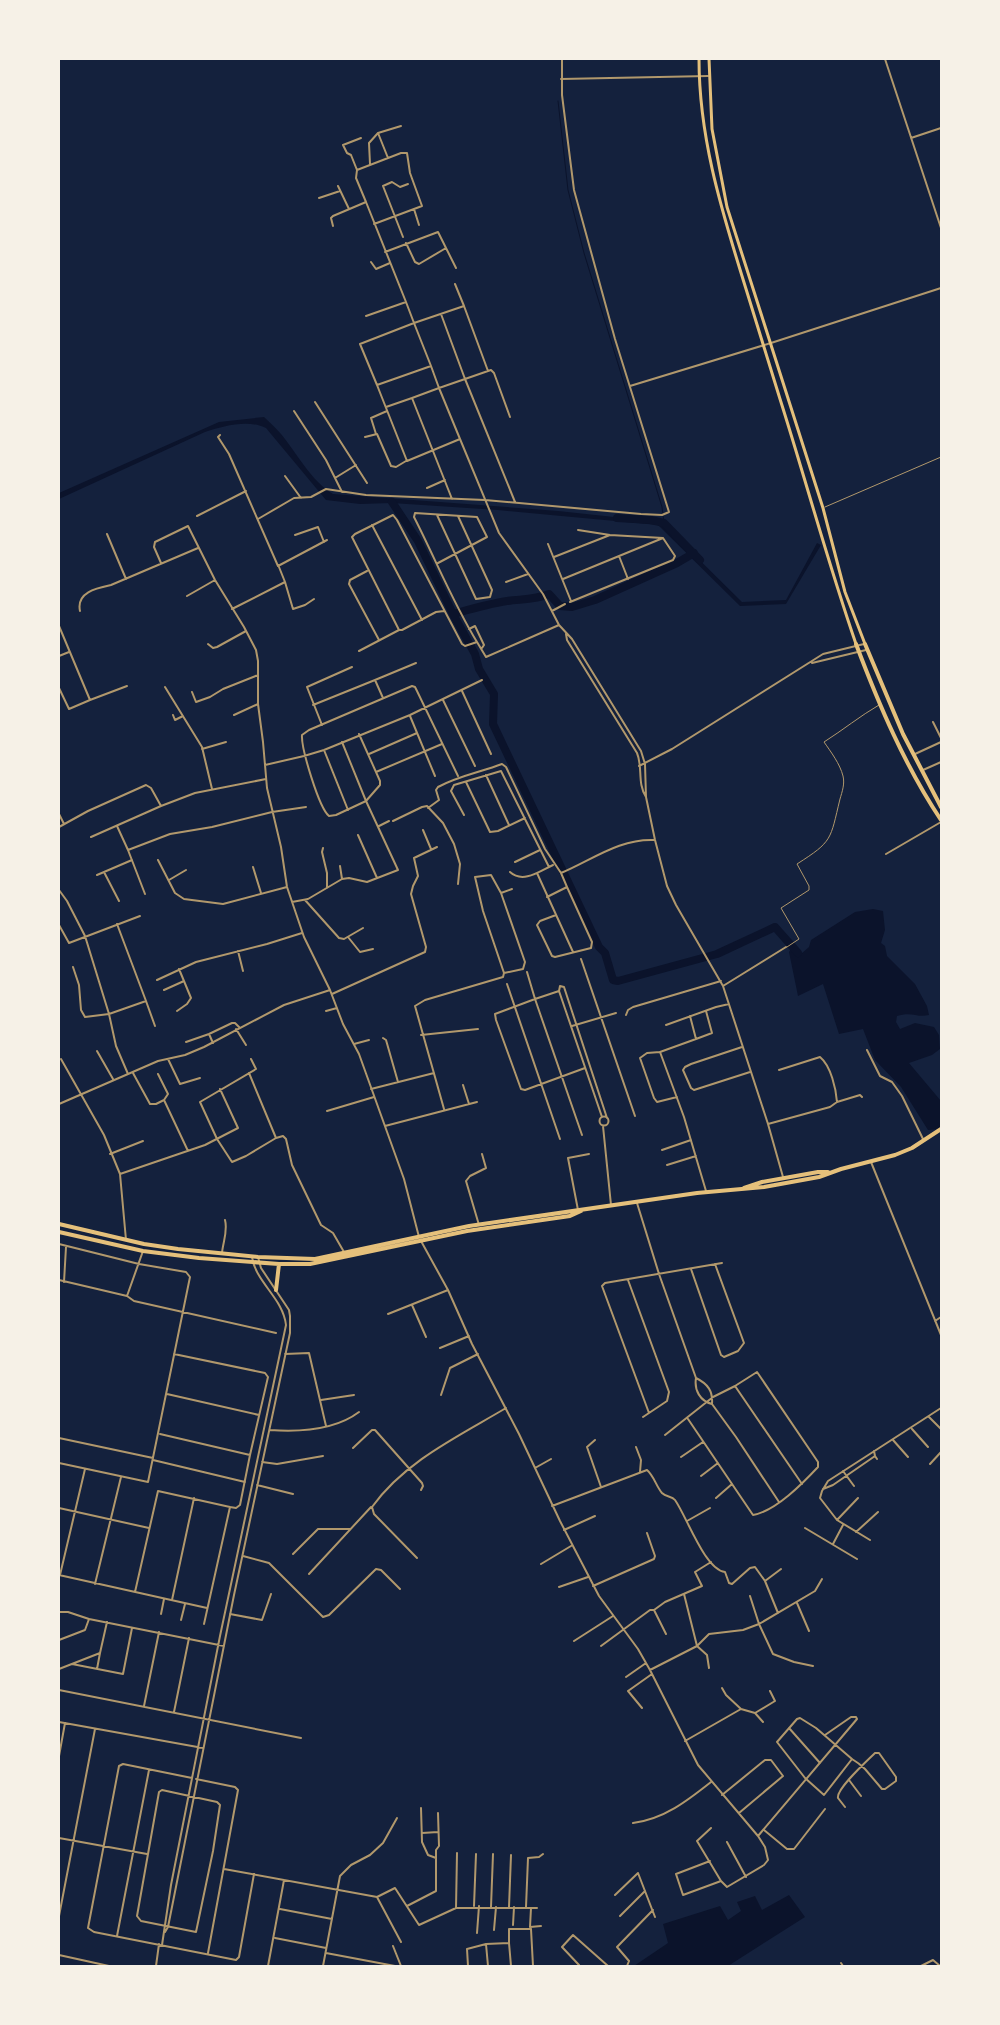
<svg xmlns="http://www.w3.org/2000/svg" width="1000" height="2025" font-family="Inter,sans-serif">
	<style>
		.water { fill: #0b132b }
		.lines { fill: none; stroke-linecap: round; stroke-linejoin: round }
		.stream { stroke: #0b132b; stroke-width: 1 }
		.river { stroke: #0b132b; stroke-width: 8 }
		.service { stroke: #b1986c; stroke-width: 1 }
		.minor { stroke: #b1986c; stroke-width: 2 }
		.secondary { stroke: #e5c07b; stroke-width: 3 }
		.trunk { stroke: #e5c07b; stroke-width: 4 }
	</style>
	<rect width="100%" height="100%" fill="#14213d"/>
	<path class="water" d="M264,417C270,423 276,428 281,434C296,452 312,482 333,494L558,511L661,522L742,602L786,600L817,543L821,545L786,604L740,606L658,525L498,510L392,503L360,504L326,500L266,428C248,419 223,426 205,432L59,499V493L219,422Z
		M873,909L883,911L885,930L881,943L885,946L887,956L915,984L927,1006L929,1015C917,1018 912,1011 897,1016L896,1022L900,1029L915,1023L934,1027L939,1035L940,1049L932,1055L909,1063L941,1101V1129L928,1130L901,1087L875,1060L863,1029L839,1034L823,984L798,996L789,952L792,947L801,954L809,947L811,940L855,912Z
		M789,1895L805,1917L728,1966H634L668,1943L663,1924L720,1906L728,1920L741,1911L737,1902L755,1896L762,1910Z"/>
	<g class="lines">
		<path class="stream" d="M558,101L568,190L584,253L662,507L664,523"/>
		<path class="river" d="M392,502L418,541L454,616L475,654L479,669L494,694L493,724L599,947L605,953L613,980L618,981L717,954L775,927L798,953
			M617,518L651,520L664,523L700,560
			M453,614C471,609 488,604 507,601C521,599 535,600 549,594L560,606L572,607L595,600L677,563L694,553"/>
		<path class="service" d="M825,507L941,457
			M787,947L799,939L781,908L809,890V886L797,864C833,841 830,840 840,799C842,792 845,784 843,776C840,764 831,752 824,742C843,730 860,716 879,705"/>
		<path class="minor" d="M885,59L941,228
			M561,79L708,76
			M378,133L388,158
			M911,138L941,128
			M370,164L369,143L378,133L401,126
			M357,170L351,155L347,153L343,145L361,138
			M338,186L349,209
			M319,198L340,191
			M366,202L356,178L357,170L401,153H407L410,173L422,206L374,224
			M414,209L419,225
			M333,226L331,218L333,216L366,202L406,302
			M403,237L383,186L392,182L400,187L408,184
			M406,243L415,262L419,264L446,248
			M385,252L438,232L456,268
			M371,262L376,269L390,263
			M455,284L464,306
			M366,316L406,302L414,323L464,306L488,371L465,379L441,314
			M488,371L491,370L494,373L510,417
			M377,385L360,344L414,323L431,366
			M630,386L771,343L941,288
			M412,398L439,388L431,366L377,385L407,461L460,439L499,533L543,594L559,625L572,639L641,751L645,764L646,797L655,840L667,886L676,905L723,986L768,1124L783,1177
			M315,402L367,483
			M386,407L412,398L452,499
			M294,411L326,460L342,492
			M376,434L371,418L387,411
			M220,435L218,437L229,454L278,566L327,540
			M365,437L377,434L391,466L396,467L406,461
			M460,439L439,388L465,379L515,502
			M285,476L301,498
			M335,478L356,465
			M427,488L445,480
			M437,515L476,599L490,597L492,590L458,516
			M197,516L246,491
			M258,519L294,498L311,497L326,489L366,495L485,500L641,514L662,515L669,512L615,339L574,190L562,95V59
			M372,525L422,620
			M578,530L610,535L663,538
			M107,534L126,579
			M295,535L318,527L324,542
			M548,544L571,601
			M619,556L628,579
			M554,557L610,535
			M161,563L154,547L155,542L188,526L215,580L244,627L256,650L258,661V704L263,742L267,788L281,847L287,887L304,937L330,990L343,1024L359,1054L404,1179L419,1237
			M438,563L487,537L477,517L415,513L414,517C435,558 453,603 477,642
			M367,571L350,580L349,584L379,640
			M563,579L663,538
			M285,582L293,609L305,605L314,599
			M506,582L528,574
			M187,596L215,580
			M570,602L673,560L675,556L663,538
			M232,609L285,582L279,567
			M80,611C76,592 97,588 111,585L198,548
			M552,611L565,604
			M59,626L90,700L69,709L59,688
			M469,629L475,626L484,645L482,648
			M399,630L352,537L355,534L393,515L397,520L462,644L465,646L477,642L486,657L559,625
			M566,634L567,640L637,753C643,767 637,783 646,797
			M208,644L213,648L217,647L246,631
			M359,651L399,630H402L436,612L444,611
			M59,656L69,652
			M812,663L866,650
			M165,687L202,747L212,789
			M462,691L491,754
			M192,692L196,702L210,697L223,689L258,675
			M383,698L375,680L416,663
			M90,700L127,686
			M443,700L475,766
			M313,705L375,680
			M173,715L175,720L183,716
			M234,715L258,704
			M410,716L435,776
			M933,722L941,738
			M322,725L307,687L352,667
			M342,742L366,801L336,815L329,816C319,808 301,748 302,735L309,730L412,686L415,687L417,691L458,776
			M202,749L226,742
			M324,750L348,810
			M369,754L417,733
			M915,754L941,742
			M265,765L304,756L324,750L410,715L482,680
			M639,766L672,749L823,654L864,644
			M923,770L941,762
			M376,772L442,744
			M486,775L509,825
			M466,782L490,832L498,831L525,818
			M428,808L439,800L436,790L438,787C458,776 481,772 502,764L506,767L545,849L561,873C592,860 620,838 655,840
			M59,814L64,824
			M464,815L451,791L454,785L501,771L549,867
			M393,821L422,807L427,806L443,823L454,844L460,864L458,884
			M117,826L128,850
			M379,826L389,821
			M59,827L88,811L146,785L151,788L161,806
			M423,830L431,849
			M358,835L377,878
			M91,837L161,806L195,793L266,779
			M323,848L322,852L327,873V888
			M886,854L941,822
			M158,860L175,893L184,899L223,904L287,887
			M515,862L540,850
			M340,866L342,879
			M253,867L261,893
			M104,872L119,901
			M510,872C523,884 540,871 553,865
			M537,873L573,952
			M561,873L567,887
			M97,875L132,860
			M169,880L186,870
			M59,890L67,901L85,936L109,1014L116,1046L128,1074
			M501,893L525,962L523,969L504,973
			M145,894L128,850L170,834L212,827L272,812L306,807
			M547,897L567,887L592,942L591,948L555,957L552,956L537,925L540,921L556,915
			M305,900L339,938L344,939L363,928
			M292,902L308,899L342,879L349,878L367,882L398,870L366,801L380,785V781L359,734
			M59,925L69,943L140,916
			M348,937L360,952L373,949
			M238,951L243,971
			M581,959L635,1116
			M73,967L79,985L81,1010L85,1017L109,1014L146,1001L117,924
			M527,972L535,999L559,991L560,986L564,987L607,1118
			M157,980L196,962L267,944L302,933
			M507,984L560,1139
			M723,986L786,947
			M164,990L184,981
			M559,991L602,1117
			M332,994L425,952L426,947L411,894L413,886L418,876L414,858L437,847
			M146,1001L155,1026
			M177,1011L187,1004L191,998L179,969
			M326,1011L337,1008
			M626,1015L628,1010L633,1007L721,981
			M690,1016L696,1039L660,1052L684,1117L706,1191
			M666,1025L716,1007L729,1004
			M572,1026L616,1013
			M236,1029L246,1045
			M209,1034L213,1043
			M421,1035L478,1029
			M383,1038L386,1040L398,1082
			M696,1039L712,1033L706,1011
			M186,1042L209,1034L232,1023H235L239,1027
			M354,1044L369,1040
			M742,1047L691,1064L685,1067L683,1070L691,1088L694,1090L750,1072
			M867,1050L880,1076L892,1082L902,1096L923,1139
			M97,1051L113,1079
			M660,1052L647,1053L640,1058L654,1098L657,1102L677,1097
			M61,1059L104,1135L120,1174L126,1240
			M168,1059L180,1084L200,1078
			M133,1073L150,1104H156L164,1100L188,1151
			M249,1073L276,1138L246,1156L232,1162L217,1139L200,1102L256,1069L251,1059
			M158,1074L168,1094L164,1100
			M463,1085L469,1104
			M371,1089L434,1073
			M837,1102L860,1095L862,1097
			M59,1104L158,1061L185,1055L204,1047L284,1005L330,990
			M444,1109L415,1006L425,1000L503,977L504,973L483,911L475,877L491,875L501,893L512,889
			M327,1111L374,1097
			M599.5 1121a4.5 4.5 0 1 1 9 0a4.5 4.5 0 1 1-9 0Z
			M768,1124L830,1107L837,1102C836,1089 831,1066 820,1057L779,1070
			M385,1126L477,1102
			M603,1126L611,1205
			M582,1135L535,999L495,1014L496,1020L521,1089L525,1090L585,1068
			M276,1138L283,1136L286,1139L292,1165L321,1225L333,1233L344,1252
			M662,1150L691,1140
			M110,1154L143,1141
			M871,1162L941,1335
			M667,1165L696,1156
			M120,1174L205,1145L238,1128L220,1089
			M637,1203L659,1274L696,1378C694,1390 700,1401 712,1404L736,1437L779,1502
			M578,1210L568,1158L589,1154
			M479,1225L466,1181L470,1176L486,1168L482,1154
			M421,1241L448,1290L472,1344L519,1434L560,1521L599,1596L638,1649L650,1670L698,1765L758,1836L765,1847L768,1860L764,1865L727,1887L721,1881L683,1895L676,1874L710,1861
			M59,1244L139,1264L186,1272L190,1277L148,1482L59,1463
			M222,1253C223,1242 228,1231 225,1220
			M691,1269L721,1355L724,1357L738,1351L744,1343L715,1264
			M59,1280L127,1296L143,1251
			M628,1280L669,1392L667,1401L643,1417
			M64,1282L66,1247
			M127,1296L134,1301L276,1333
			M412,1305L426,1337
			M388,1314L448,1290
			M935,1321L941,1317
			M440,1348L469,1336
			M285,1354L309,1353L326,1426
			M696,1378C708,1384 713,1391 712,1404
			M735,1386L802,1484
			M167,1394L259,1415
			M441,1395L450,1368L478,1354
			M321,1400L354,1395
			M649,1413L602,1286L605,1283L722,1263
			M929,1417L941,1429
			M912,1429L928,1447
			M270,1430C299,1432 334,1431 359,1412
			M160,1434L250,1455
			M665,1435L713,1397L735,1386L757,1372L818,1462V1467C803,1483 776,1511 753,1515L688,1419
			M59,1438L153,1458
			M595,1440L587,1447L601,1487
			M893,1440L908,1457
			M636,1447L641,1460L640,1472
			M353,1448L372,1430H375L422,1483L423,1486L421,1490
			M874,1451L875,1456L877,1459
			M681,1457L703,1442
			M153,1460L245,1482
			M262,1462L277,1464L323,1456
			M930,1464L941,1452
			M535,1468L551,1459
			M843,1471L854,1486
			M701,1476L718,1463
			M257,1485L293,1494
			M823,1489L833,1485L875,1456
			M716,1498L732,1484
			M552,1506L647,1470C654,1476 656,1486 662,1493C666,1497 672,1496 675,1500C687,1517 705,1570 725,1572L729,1583L732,1584L750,1568L755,1567L765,1581L778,1613
			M59,1508L149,1528
			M837,1520L858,1498
			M687,1521L710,1508
			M805,1528L857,1559
			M564,1530L595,1516
			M856,1532L878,1512
			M870,1540L837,1520L820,1498L822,1491L828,1481L941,1408
			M833,1544L843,1525
			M293,1554L318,1529H350
			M243,1556L269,1563L323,1617L329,1615L376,1569L381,1570L400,1589
			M417,1558L374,1514L372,1507C405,1461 459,1436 506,1408
			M541,1564L571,1546
			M309,1574L371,1507
			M59,1575L207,1608
			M60,1575L85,1469
			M765,1581L781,1569
			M95,1584L121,1477
			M593,1586L654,1559L655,1556L647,1533
			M559,1587L588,1577
			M135,1592L158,1491L230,1507L236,1508L240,1505L250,1455L268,1377L265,1373L174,1354
			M684,1594L697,1646L707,1655L709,1668
			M750,1596L759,1624L773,1654L794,1662L813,1666
			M172,1600L194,1498
			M797,1603L809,1631
			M654,1610L666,1634
			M59,1612H68L89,1619L224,1646
			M161,1614L164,1599
			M230,1614L262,1620L271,1594
			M181,1620L185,1604
			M204,1624L230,1507
			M59,1640L85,1630L89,1619
			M574,1641L613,1616
			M601,1646L650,1610H654L665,1602L702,1586L695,1572L711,1562
			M72,1664L123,1674L132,1628
			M59,1669L100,1653L107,1622
			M97,1669L100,1653
			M650,1670L697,1646L709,1634L743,1630L759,1624L815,1591L822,1579
			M626,1677L646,1663
			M722,1688L726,1695L741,1709
			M59,1690L301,1738
			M144,1706L159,1632
			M642,1708L628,1691L652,1674
			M174,1712L189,1638
			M755,1713L775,1701L770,1691
			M59,1722L203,1748
			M789,1728L820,1763
			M685,1741L741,1709L755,1713L763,1722
			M59,1756L65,1723
			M192,1778L123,1764L119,1766L88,1928L94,1932L236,1960L239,1957L254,1874
			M196,1779L235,1787L238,1790L208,1953
			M849,1780L861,1796
			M162,1790L217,1802L220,1805L213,1851L196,1932L141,1921L137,1916L159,1792Z
			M722,1795L765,1760H771L783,1776L739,1813
			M845,1807L838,1798C836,1789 867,1761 875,1753H879L896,1777V1781L885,1789H882L865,1769C861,1765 857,1762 852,1759L824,1795L805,1778L777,1742L797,1719L800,1718L816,1728L852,1759
			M421,1808L422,1842L428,1855L436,1858
			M633,1823C664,1819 687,1801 711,1782
			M711,1828L697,1841L721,1881
			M764,1830L787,1849H794L825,1809
			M422,1833L438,1832
			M758,1836L857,1719L856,1717H851L825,1735
			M59,1838L147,1854
			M727,1842L746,1877
			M224,1869L377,1897L395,1888L419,1925L456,1908H537
			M615,1895L638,1873L655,1917
			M377,1897L401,1942
			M407,1906L436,1891V1850L439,1846L438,1813
			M474,1906L476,1854
			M491,1907L493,1854
			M509,1907L511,1855
			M526,1907L528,1858L539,1857L543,1854
			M456,1908L457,1853
			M280,1909L332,1919
			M59,1916L95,1729
			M620,1916L645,1891
			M513,1925L514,1907
			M530,1927L531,1908
			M531,1929L533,1966
			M494,1930L496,1907
			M165,1932L168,1927L234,1595L290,1333V1316L289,1310L261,1268L258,1257
			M477,1933L479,1906
			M117,1936L149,1770
			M275,1938L326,1948
			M509,1943V1929H531L530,1927L541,1926
			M162,1945L171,1885L220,1636L286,1325C283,1298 256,1283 252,1257
			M393,1946L401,1966
			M326,1953L395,1966
			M59,1955L109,1966
			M841,1963L843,1966
			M579,1965L562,1947L573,1935L608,1966
			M156,1966L159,1944
			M268,1966L284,1880
			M323,1966L340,1876L351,1865L370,1855L383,1843L397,1818
			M468,1966L467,1949L486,1944
			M488,1966L486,1944L509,1943L511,1966
			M627,1966L629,1961L617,1947L653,1910
			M921,1966L933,1960L940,1966"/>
		<path class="secondary" d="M699,59C699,135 720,205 742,276C755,317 767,358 780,399C806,481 828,563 856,644
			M709,59L712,129L727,207L823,508L845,592L865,644"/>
		<path class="trunk" d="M856,644C879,705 905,766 941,820
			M865,644L903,734L941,807
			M744,1188L762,1182L818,1172H828
			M59,1224L144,1244L178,1249L258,1257L315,1259L469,1226L697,1193L764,1187L819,1177L841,1169L895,1155L912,1148L941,1129
			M59,1232L143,1251L199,1258L279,1264H310L467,1231L570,1216L581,1211
			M276,1290L279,1264"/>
	</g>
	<rect width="1000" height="2025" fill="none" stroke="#f6f1e7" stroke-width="120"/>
</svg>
